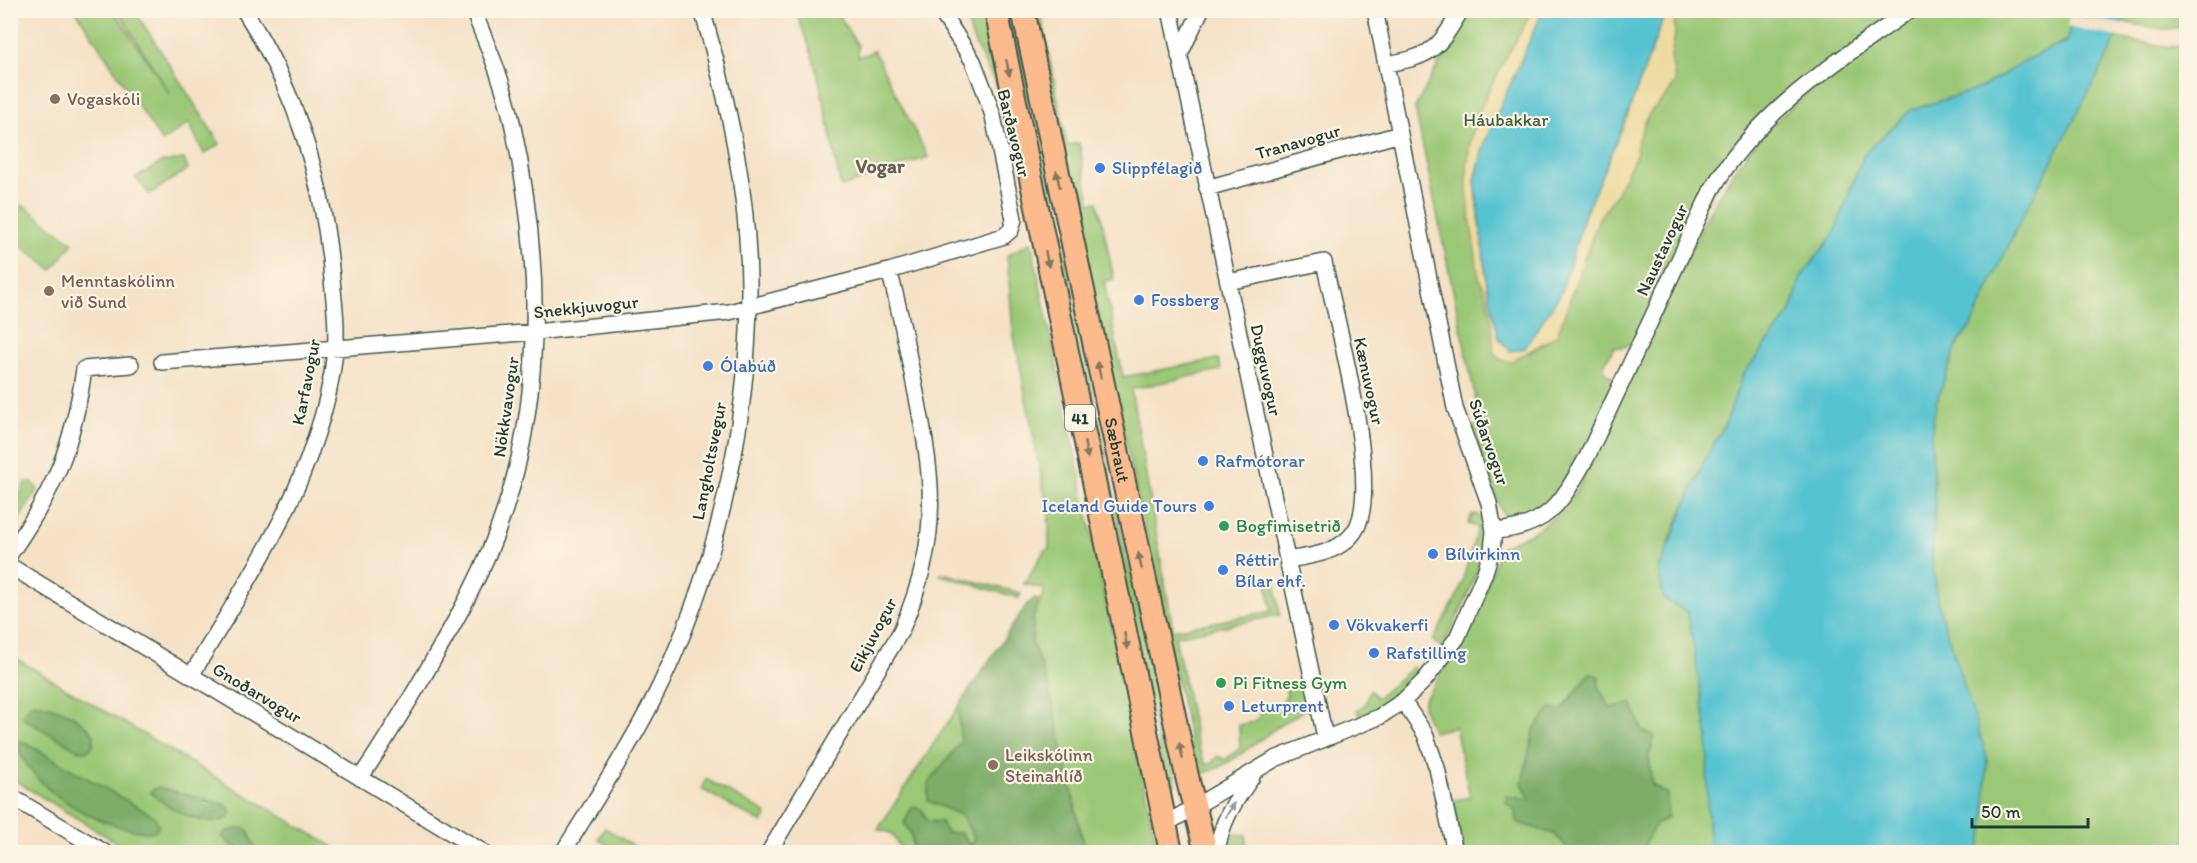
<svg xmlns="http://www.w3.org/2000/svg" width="2197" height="863" font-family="Itim,sans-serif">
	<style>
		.green { fill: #9bc876; stroke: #5d8255; stroke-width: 1.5 }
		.forest { fill: #7cac67; stroke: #4e744e; stroke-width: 1.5 }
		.sand { fill: #eeda9e; stroke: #868c69; stroke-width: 1.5 }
		.water { fill: #57c3d1; stroke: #3b8082; stroke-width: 1.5 }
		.pier { fill: #f5e1c6 }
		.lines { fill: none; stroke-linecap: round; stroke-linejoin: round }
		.minor-casing { stroke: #3f564a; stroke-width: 18 }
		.highway-casing { stroke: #3f564a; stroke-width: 26 }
		.minor { stroke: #fff; stroke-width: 15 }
		.highway { stroke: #fbbb8d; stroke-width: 22 }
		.oneway { fill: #82765c }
		.oneway2 { fill: #8f9e9a }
		.education-dot { fill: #8d6e63; stroke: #fcf5e5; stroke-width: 2 }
		.shop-dot { fill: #3f7fe0; stroke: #fcf5e5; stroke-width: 2 }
		.leisure-dot { fill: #2e9e5b; stroke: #fcf5e5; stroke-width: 2 }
		.labels { text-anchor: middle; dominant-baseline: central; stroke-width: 4.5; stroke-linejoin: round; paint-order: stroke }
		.shield { fill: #fcf5e5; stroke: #617469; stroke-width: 1.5 }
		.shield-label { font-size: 16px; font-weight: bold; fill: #1f3d34 }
		.education-label { font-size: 18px; fill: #785e54; stroke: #fcf5e5; text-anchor: start }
		.park-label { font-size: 18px; fill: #3e6044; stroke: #fcf5e5 }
		.street-label { font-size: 18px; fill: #1f3d34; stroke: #fcf5e5 }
		.shop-label { font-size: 18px; fill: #366cbe; stroke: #fcf5e5; text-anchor: start }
		.leisure-label { font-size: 18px; fill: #27864d; stroke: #fcf5e5; text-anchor: start }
		.neighbourhood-label { font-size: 20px; font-weight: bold; fill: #656259; stroke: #fcf5e5 }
	</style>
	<rect width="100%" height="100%" fill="#fcf5e5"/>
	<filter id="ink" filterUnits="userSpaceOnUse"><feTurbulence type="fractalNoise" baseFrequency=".0167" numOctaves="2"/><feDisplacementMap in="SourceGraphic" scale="12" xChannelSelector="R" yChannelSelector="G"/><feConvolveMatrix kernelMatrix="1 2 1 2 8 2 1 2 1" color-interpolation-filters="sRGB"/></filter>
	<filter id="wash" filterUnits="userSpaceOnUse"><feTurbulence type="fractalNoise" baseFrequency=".008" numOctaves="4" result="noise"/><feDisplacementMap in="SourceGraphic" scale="24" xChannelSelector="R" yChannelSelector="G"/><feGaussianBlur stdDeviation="1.35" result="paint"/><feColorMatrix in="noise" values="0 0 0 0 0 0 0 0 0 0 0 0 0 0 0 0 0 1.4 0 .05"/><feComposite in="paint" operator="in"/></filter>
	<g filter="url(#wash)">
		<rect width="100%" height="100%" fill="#f5e1c6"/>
		<path class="green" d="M76,11H114L170,94L118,11H135L220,144L204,154L189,123L162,142Z
			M795,11H836L858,46V57L874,51L928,157L841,187C828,128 821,65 795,11Z
			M964,11H986L1002,97L973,40Z
			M1005,11H1017L1122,535L1177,785L1167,787Z
			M1033,11H1040L1067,145L1079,143L1090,203L1098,202L1114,279L1104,282L1123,377L1218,359L1221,370L1131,389L1173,630L1272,611L1267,585L1275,583L1280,615L1175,636L1196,741L1205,764L1211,763L1218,756L1225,760L1240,748L1239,725L1256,721L1260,715L1258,708L1281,704L1287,695L1285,686L1305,682L1308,698L1304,711C1267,728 1242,762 1202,774H1197Z
			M1467,11H1619L1529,353L1557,335L1599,218L1615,196L1636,156L1638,139L1649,113L1669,93L1675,81L1671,56L1675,35L1674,11H1901L1740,140L1635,340L1624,347H1614L1604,365L1605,372L1612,377L1614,385L1587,445L1550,508L1520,522L1502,513L1470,427L1481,425L1415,108Z
			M1922,11H2074L2067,40L2032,57L1981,88L1911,110L1864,154L1834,234L1801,277L1791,312L1742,376L1726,423L1705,459L1669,542L1664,599L1688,611L1708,738L1707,806L1710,852H1464L1453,800L1470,797L1455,727L1433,732L1423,709L1424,700L1473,625L1501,547L1531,533L1555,516L1578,488L1710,210C1727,182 1743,155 1766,131C1811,85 1869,47 1922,11Z
			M2128,11H2186V25C2166,33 2144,26 2123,22Z
			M2116,38L2171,47L2186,45V852H1978L1984,830L1937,601L1932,557L1935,508L1931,433L1936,402L1958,343L1971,326L2017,227Z
			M184,159L188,169L149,194L136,178L162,162Z
			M23,205L73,243L52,270L11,238V221Z
			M1031,242L1048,324L1158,852H1085L1049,687L1032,643L1033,619L1045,589L1024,584L1045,550L1049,549V516L1013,331L1007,256Z
			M26,482L33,483L38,490L11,531V504L16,500Z
			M1477,514C1500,538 1456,624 1441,647L1433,641L1460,590L1478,527L1468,524L1472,515Z
			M942,573L1021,593L1019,598L940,575Z
			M10,655L342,852H132L11,778Z
			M1413,667L1419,673C1402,691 1385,711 1359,715L1357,710L1365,705L1370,690L1377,698Z
			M958,707L961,742L928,784L961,815L975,838L971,846L928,823L921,809L912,807L904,823L911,833L913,849L918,852H903L891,833L878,829Z
			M706,779L767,814L762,823L701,789Z
			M605,828L643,852H619L598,839Z
			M1229,834L1246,835V852H1226Z"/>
		<path class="forest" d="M1035,598L1039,600L1033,619L1032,643L1049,687L1085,852H944L942,850L918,852L913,849L911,833L904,823L912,807L921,809L928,822L940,821L947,833H961L971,846L975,838L961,815L928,801V784L961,742L958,707L1027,604Z
			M1590,673L1599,677V687L1610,708L1632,703L1642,731L1655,736L1649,756L1652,785L1667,794L1668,817L1655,825L1641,852H1572L1554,834L1518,823L1515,810L1506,803V796L1530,799L1522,783L1534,729L1551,708L1562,710Z
			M33,703C57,706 80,716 94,735L93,745L89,750L80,751L24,719L23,713Z
			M20,740L154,816L159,825L157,830C148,834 140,831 130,829C87,820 32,789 17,745Z
			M158,787L223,804L230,809V817C206,831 168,809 150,792Z
			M244,828L248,830L257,852C245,853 230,847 222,836L227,831Z"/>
		<path class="sand" d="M1532,11H1543L1485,141L1475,180L1487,286L1561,293L1585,214L1626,119L1666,11H1674L1675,35L1671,56L1675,81L1669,93L1649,113L1638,139L1636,155L1615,196L1599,218L1557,335L1511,362L1501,360L1493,352C1494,330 1490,297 1479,278C1474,236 1462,191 1469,149C1477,100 1510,54 1532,11Z"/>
		<path class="water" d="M1543,11H1666L1626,119L1585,214L1561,293L1524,349L1510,351L1499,339L1487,286L1475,180L1485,141Z
			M2074,11H2128L2108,56L2017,227L1971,326L1958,343L1936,402L1931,434L1935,508L1932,557L1937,601L1987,757L1984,830L1978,852H1710L1707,806L1708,738L1688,612L1664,599L1658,572L1705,459L1726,423L1742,376L1791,312L1801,277L1834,234L1864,154L1911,110L1981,88L2032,57L2067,41Z"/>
		<path class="pier" d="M2070,15L2125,25L2119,37L2067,27Z"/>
	</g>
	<g filter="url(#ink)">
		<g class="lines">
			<g class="minor-casing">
				<path id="minor" d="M1170,10L1325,737
					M1179,56L1201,10
					M1386,64C1430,57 1438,50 1461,10
					M1207,188L1400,134
					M1228,282L1324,262C1335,316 1382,484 1356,529C1342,553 1311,556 1287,560
					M162,362L535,332L729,312L889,271L1004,236L1011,230L1014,219L993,116L985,92L973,61L940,10
					M1494,531C1550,527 1561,502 1587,457L1711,191C1758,110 1836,63 1910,10
					M10,554C55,489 73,447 84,369L131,365
					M10,566L483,852
					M191,676C235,600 288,524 315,439C325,411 332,381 335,351C338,328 334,302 332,279C324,182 297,92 244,10
					M1403,701L1425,734L1437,768L1455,852
					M360,778C381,748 399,717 418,686C451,629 484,574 504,512C546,387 540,249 512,122C504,83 488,47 473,10
					M10,796L104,852
					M1164,825L1275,759L1379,717L1403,701L1424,681L1457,638L1484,575L1492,550L1494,531L1489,503L1455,408L1375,10
					M563,852C592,805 623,758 649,708C715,580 750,427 749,283C748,191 728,99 702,10
					M769,852L901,631C944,531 933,476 912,373C905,339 899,304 889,271
					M1217,852C1221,822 1234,802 1252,777"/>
			</g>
			<g class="highway-casing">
				<g id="highway">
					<path d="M996,10L1171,852"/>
					<path id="s1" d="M1023,10L1188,781L1206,852"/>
				</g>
			</g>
			<use href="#minor" class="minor"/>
			<use href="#highway" class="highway"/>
		</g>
		<defs><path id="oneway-solid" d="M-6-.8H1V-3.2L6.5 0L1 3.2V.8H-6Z" transform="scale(1.5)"/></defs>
		<g class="oneway">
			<use href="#oneway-solid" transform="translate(1008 68) rotate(78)"/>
			<use href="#oneway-solid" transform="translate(1058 179) rotate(-102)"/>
			<use href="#oneway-solid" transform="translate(1047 259) rotate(78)"/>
			<use href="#oneway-solid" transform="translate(1099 370) rotate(-102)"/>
			<use href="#oneway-solid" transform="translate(1086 450) rotate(78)"/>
			<use href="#oneway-solid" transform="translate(1140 561) rotate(-102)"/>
			<use href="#oneway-solid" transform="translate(1126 641) rotate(78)"/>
			<use href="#oneway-solid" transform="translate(1181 751) rotate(-102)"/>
		</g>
		<use class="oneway2" href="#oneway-solid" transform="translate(1230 810) rotate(-58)"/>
	</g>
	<g class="education-dot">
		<circle cx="55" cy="99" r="6"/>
		<circle cx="49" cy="291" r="6"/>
		<circle cx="993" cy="765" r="6"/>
	</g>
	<g class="shop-dot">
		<circle cx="1100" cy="168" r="6"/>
		<circle cx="1139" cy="300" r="6"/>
		<circle cx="708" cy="366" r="6"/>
		<circle cx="1203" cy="461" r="6"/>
		<circle cx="1209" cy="506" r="6"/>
		<circle cx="1433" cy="554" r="6"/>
		<circle cx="1223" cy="570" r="6"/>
		<circle cx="1334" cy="625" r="6"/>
		<circle cx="1374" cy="653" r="6"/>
		<circle cx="1229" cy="706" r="6"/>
	</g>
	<g class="leisure-dot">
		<circle cx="1224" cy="526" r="6"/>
		<circle cx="1221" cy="683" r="6"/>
	</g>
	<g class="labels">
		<rect class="shield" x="1065" y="405" width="30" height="26" rx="4.5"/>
		<g class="shield-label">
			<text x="1080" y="418">41</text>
		</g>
		<g class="education-label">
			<text x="67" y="99">Vogaskóli</text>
			<text x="61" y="281">Menntaskólinn<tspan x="61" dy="21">við Sund</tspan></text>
			<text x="1005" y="755">Leikskólinn<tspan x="1005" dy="21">Steinahlíð</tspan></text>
		</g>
		<g class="park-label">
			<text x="1506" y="120">Háubakkar</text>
		</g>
		<g class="street-label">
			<text transform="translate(1014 133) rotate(76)">Barðavogur</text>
			<text transform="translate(1298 142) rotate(-16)">Tranavogur</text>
			<text transform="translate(1662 250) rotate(-65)">Naustavogur</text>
			<text transform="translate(586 307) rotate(-6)">Snekkjuvogur</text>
			<text transform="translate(1266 370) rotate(78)">Dugguvogur</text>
			<text transform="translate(1369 381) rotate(78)">Kænuvogur</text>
			<text transform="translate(306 382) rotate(-79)">Karfavogur</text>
			<text transform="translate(506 407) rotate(-82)">Nökkvavogur</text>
			<text transform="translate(1489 442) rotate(71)">Súðarvogur</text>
			<text stroke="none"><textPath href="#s1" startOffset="450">Sæbraut</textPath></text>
			<text transform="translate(709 461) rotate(-79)">Langholtsvegur</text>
			<text transform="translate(873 635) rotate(-62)">Eikjuvogur</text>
			<text transform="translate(257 693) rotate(31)">Gnoðarvogur</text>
		</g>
		<g class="shop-label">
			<text x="1112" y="168">Slippfélagið</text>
			<text x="1151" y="300">Fossberg</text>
			<text x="720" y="366">Ólabúð</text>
			<text x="1215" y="461">Rafmótorar</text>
			<text x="1197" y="506" text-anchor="end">Iceland Guide Tours</text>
			<text x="1445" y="554">Bílvirkinn</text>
			<text x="1235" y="560">Réttir<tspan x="1235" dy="21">Bílar ehf.</tspan></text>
			<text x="1346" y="625">Vökvakerfi</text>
			<text x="1386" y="653">Rafstilling</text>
			<text x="1241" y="706">Leturprent</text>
		</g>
		<g class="leisure-label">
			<text x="1236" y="526">Bogfimisetrið</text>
			<text x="1233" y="683">Pi Fitness Gym</text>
		</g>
		<g class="neighbourhood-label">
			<text x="880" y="166">Vogar</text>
		</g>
	</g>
	<rect width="2197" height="863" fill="none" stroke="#fcf5e5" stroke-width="36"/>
	<path d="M1972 818v9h116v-9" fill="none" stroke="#1f3d34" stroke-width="3"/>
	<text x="1981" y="818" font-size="18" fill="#1f3d34" stroke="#fcf5e5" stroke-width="4.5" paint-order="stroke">50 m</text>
</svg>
